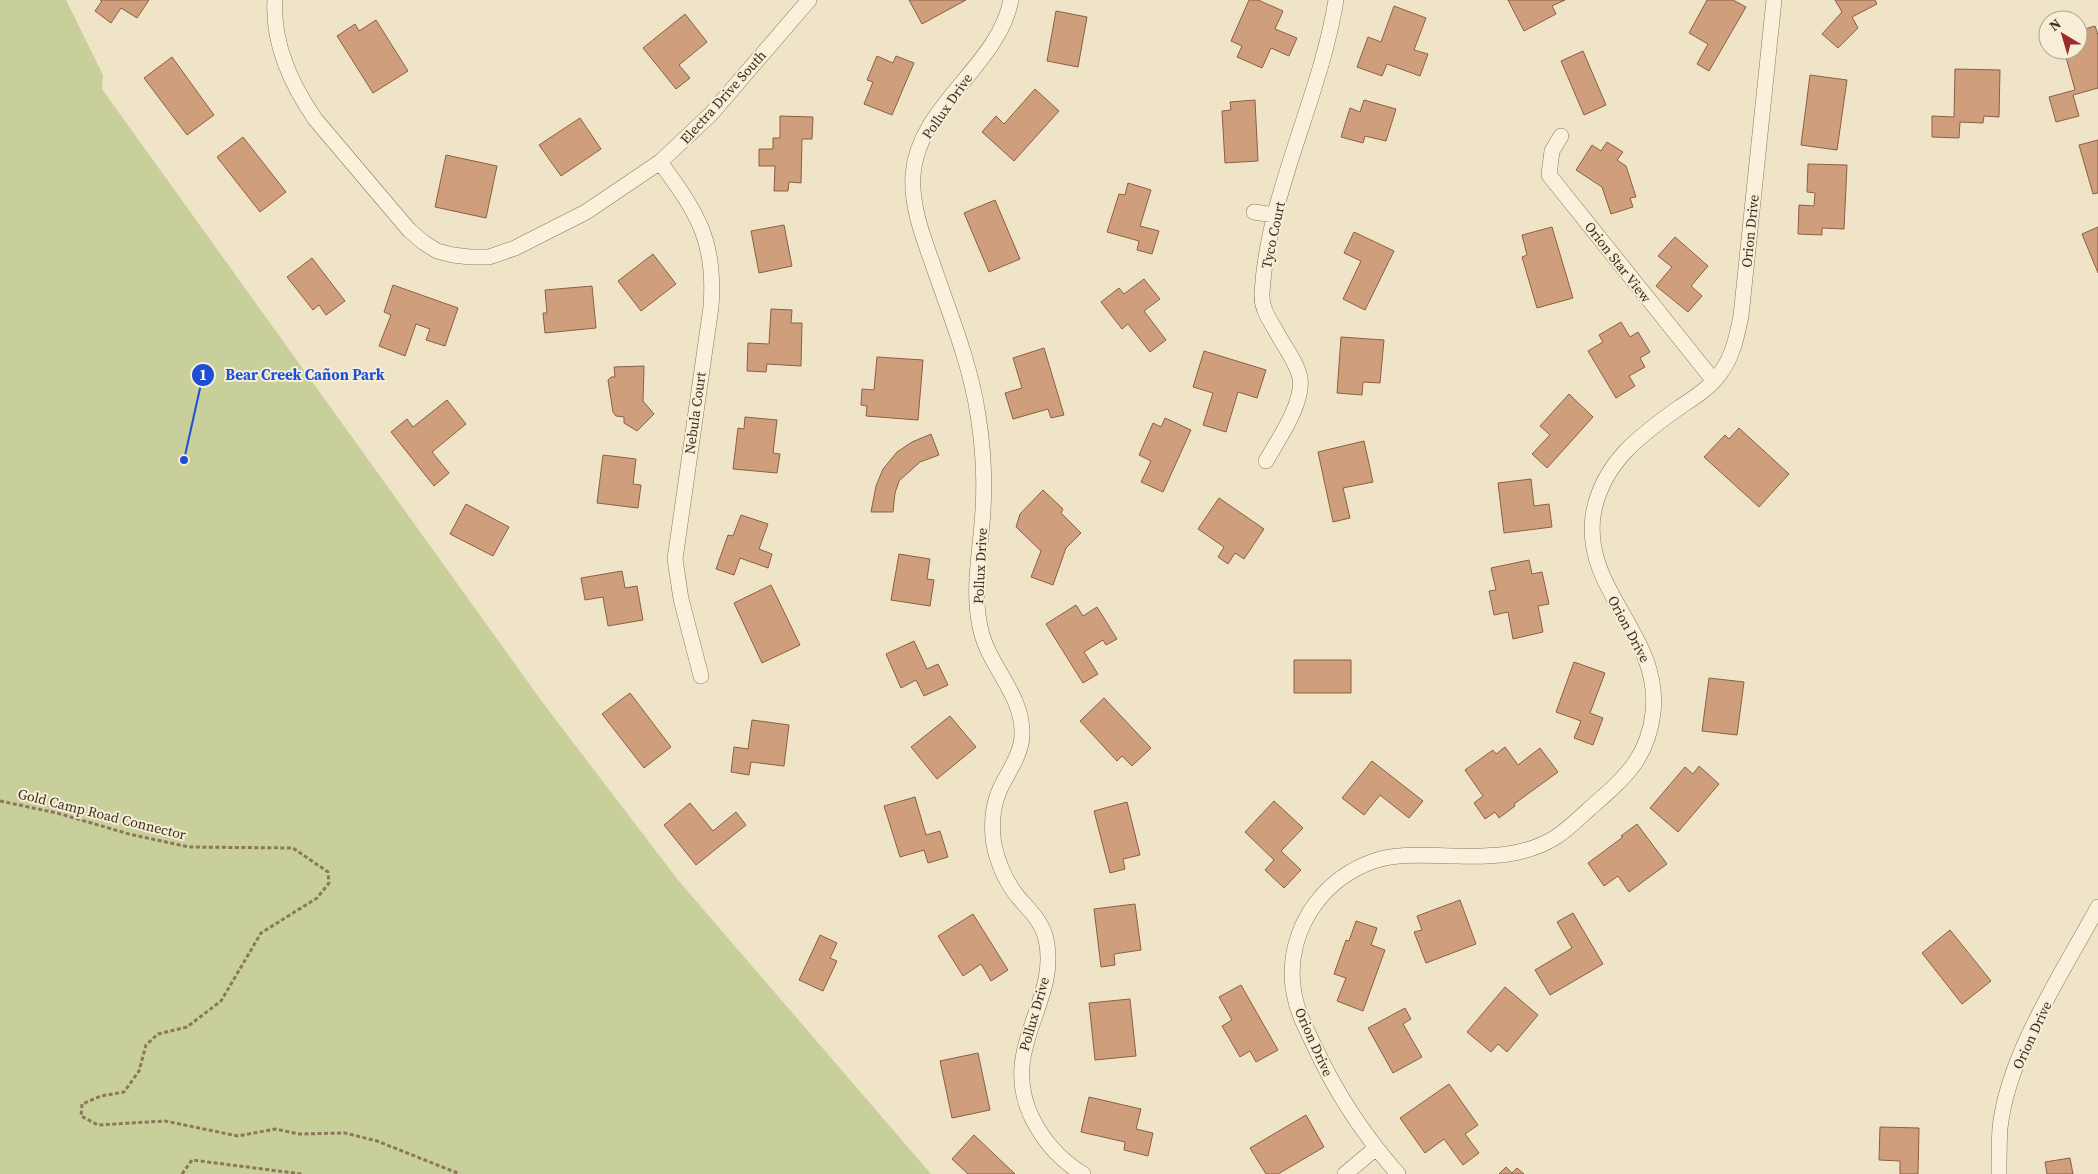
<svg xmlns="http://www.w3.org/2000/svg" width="2098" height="1174" font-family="'Source Serif 4',serif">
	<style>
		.green { fill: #c9cf9b }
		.building { fill: #cf9f7d; stroke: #8d5f41 }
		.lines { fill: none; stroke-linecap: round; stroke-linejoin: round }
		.minor-casing { stroke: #8d765c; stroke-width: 16 }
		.path { stroke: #8d765c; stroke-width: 3; stroke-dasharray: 4 2.5; stroke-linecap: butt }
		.minor { stroke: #faf1dc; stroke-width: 15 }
		.labels { text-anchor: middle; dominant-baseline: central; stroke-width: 4; stroke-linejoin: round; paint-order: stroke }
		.street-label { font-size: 14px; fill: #3d2e20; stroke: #f7eed8 }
		.leader { fill: none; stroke: #1d4ed8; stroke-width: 2 }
		.callout-dot { fill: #1d4ed8; stroke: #f7eed8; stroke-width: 2 }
		.mark-label { font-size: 15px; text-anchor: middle; font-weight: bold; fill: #fff }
		.callout-label { font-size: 15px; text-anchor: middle; font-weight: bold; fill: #1d4ed8; stroke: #f7eed8; stroke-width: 4; stroke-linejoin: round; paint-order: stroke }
	</style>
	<rect width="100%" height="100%" fill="#f0e4c8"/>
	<path class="green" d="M0,0H66L103,75L102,89L543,703L678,880L931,1174H0Z"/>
	<path class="building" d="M100,0H149L137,18L121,8L111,23L95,11L102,1Z
		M909,0H966L922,24Z
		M1249,0H1258L1283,11L1275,29L1297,38L1289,56L1271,48L1262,68L1237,57L1242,46L1231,41Z
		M1508,0H1565L1552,6L1556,14L1524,31Z
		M1707,0H1733L1746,7L1709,71L1697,64L1708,44L1689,33Z
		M1835,0H1875L1877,4L1852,17L1858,28L1838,48L1822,34L1842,12Z
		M1394,6L1426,18L1414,50L1428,54L1420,76L1387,64L1382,76L1357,67L1368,37L1381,42Z
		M1056,11L1087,17L1078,67L1047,61Z
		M685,14L707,42L679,65L690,78L676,89L643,48Z
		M376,20L408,71L373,93L337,36L355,24L359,31Z
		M2095,26L2098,35V88L2073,95L2079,116L2056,122L2049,97L2075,90L2064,50H2078V31Z
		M1583,51L1606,105L1584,115L1561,61Z
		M877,56L893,63L896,56L914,63L892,115L864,104L873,82L867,80Z
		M172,57L214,115L187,135L144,78Z
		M1955,69L2000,70L1999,117L1984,116L1983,123L1960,122L1959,138L1932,137V116L1954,117Z
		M1810,75L1847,80L1837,150L1801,145Z
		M1035,89L1059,111L1014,161L982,132L996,116L1004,124Z
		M1255,100L1258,161L1225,163L1222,111L1231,110L1230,102Z
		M1364,100L1396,109L1386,141L1365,136L1363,143L1341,137L1350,108L1360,112Z
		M780,116L813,117L812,139H802L801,183L789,182L788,191H774L775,166H759V149H773V138H780Z
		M580,118L601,149L561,176L539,145Z
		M243,137L286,192L260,212L217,157Z
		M2098,140V193L2093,194L2079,145Z
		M1607,142L1623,152L1617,160L1626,166L1636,197L1630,198L1633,207L1611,214L1602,187L1576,170L1592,145L1601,151Z
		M446,155L497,166L486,218L435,207Z
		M1808,164L1847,165L1844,229L1822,228V235L1798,234L1799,205L1814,206L1815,193L1807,192Z
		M1128,183L1151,190L1140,226L1159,231L1152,254L1137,250L1139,241L1107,232L1119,194L1125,195Z
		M995,200L1020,259L989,272L964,213Z
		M784,225L792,266L759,273L751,231Z
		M1552,227L1573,298L1537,308L1522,257L1527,255L1522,235Z
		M2098,227V273L2082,234Z
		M1354,232L1394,251L1365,310L1343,299L1361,261L1344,253Z
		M1675,237L1708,266L1691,286L1702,296L1688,312L1656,286L1672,267L1658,256Z
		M653,254L676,284L641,311L618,281Z
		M312,258L345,301L326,315L319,305L313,310L287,277Z
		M1144,279L1160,299L1144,311L1166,340L1150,352L1128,324L1122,329L1101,302L1119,288L1124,294Z
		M393,285L458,308L445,346L426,340L430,329L416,324L405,356L379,346L391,315L384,312Z
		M592,286L596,328L545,333L543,313H547L545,290Z
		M771,309L792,310L791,323H802L801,366L767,364L766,372L747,371L748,343L769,344Z
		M1621,322L1630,337L1638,332L1650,352L1640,358L1645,367L1629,376L1635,386L1616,398L1588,351L1603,342L1599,335Z
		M1341,337L1384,340L1380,383L1363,382L1362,395L1337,393Z
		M1044,348L1064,415L1051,418L1048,409L1013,419L1005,393L1022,388L1013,358Z
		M1204,351L1266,370L1257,398L1238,392L1226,432L1203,425L1213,393L1193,387Z
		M877,357L923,360L918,420L866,416L867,406L861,405L862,389L874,390Z
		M644,366L643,401L654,414L637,431L624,423V417L616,416L613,412L608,380L611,377H615L614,367Z
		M1569,394L1593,417L1547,468L1532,454L1550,435L1540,426Z
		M447,400L466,424L432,452L449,473L434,486L391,432L407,419L413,427Z
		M745,417L777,420L773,453L780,454L777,473L733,469L738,428L744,429Z
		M1165,418L1191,430L1163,492L1141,482L1151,461L1139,455L1153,423L1161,427Z
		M1739,428L1789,474L1759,507L1704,457L1725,435L1729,439Z
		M931,434L939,455L920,462L899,481L895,493L893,512H871L876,486L883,469L897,452L912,442Z
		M1364,441L1373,482L1343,488L1350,518L1333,522L1318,452Z
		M603,455L636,459L633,484L641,485L638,508L597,503Z
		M1531,479L1534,506L1549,504L1552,527L1504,533L1498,483Z
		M1043,490L1063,509L1061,513L1081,533L1066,548L1053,585L1031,577L1041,551L1016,527L1020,514Z
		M1219,498L1264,529L1244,559L1235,553L1228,564L1218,557L1224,547L1198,529Z
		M466,504L509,527L493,556L450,534Z
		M741,515L768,524L759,549L772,554L768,568L740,558L734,575L716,569L728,535L733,536Z
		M899,554L930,559L927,579L934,580L930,606L891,600Z
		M1529,560L1532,574L1542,572L1549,604L1538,606L1543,632L1513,639L1508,612L1494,615L1489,591L1496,590L1491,568Z
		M622,571L625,588L637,586L643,620L608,626L603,597L585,600L581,578Z
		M771,585L800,645L762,663L734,603Z
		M1076,605L1083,616L1097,607L1117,639L1106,645L1103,640L1084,652L1098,674L1083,683L1046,624Z
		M914,641L927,669L938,664L948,685L924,696L916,680L901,688L886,654Z
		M1294,660H1351V693H1294Z
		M1574,662L1605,673L1590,713L1603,718L1593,745L1574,738L1581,721L1556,712Z
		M1709,678L1744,682L1737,735L1702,731Z
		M630,693L671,747L644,768L602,714Z
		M1104,698L1151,748L1132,766L1122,756L1117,761L1080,721Z
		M950,716L976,747L937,779L911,747Z
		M752,720L789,725L784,766L751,762L749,775L731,772L734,747L748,749Z
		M1505,747L1518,765L1540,748L1558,772L1514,804L1515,806L1499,818L1495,812L1485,819L1474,803L1483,796L1465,770L1493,750L1496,754Z
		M1372,761L1423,801L1409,818L1380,795L1364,815L1342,798Z
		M1699,766L1719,784L1678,832L1650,808L1685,767L1693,774Z
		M915,797L926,835L940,831L948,857L928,863L924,850L900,857L884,806Z
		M1274,801L1303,828L1281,851L1301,870L1284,888L1265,870L1274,860L1245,832Z
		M1127,802L1140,855L1123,859L1125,869L1110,873L1094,811Z
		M690,803L713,831L736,812L746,825L696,865L664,825Z
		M1637,824L1667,864L1629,892L1618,876L1604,886L1588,863L1623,837L1621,836Z
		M1460,900L1476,944L1426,963L1414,932L1422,930L1417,916Z
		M1135,904L1141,950L1114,954L1115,965L1101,967L1094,909Z
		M1573,913L1603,964L1550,995L1535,970L1572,948L1557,922Z
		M973,914L1008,970L991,981L981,964L963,976L938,936Z
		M1356,921L1377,928L1371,945L1385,950L1363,1011L1337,1001L1346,978L1334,974L1346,940L1349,941Z
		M1950,930L1991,981L1962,1004L1922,953Z
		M820,935L837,943L830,958L837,961L823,991L799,980Z
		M1241,985L1278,1050L1256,1062L1250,1051L1240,1057L1222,1026L1232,1020L1219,997Z
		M1505,987L1538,1015L1507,1052L1498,1044L1491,1052L1467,1032Z
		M1130,999L1136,1056L1095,1060L1089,1003Z
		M1405,1008L1411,1019L1403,1024L1422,1057L1393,1073L1368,1028Z
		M978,1053L990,1110L952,1118L940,1061Z
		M1449,1084L1478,1125L1465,1134L1479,1153L1463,1165L1444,1139L1425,1153L1400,1118Z
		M1089,1097L1141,1109L1136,1129L1153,1133L1148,1156L1124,1150L1125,1142L1081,1132Z
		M1306,1115L1324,1147L1278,1174H1266L1250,1148Z
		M1880,1127L1919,1128L1918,1174H1900V1161L1879,1160Z
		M974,1135L1015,1174H968L952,1159Z
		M2070,1158L2073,1174H2047L2045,1162Z
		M1506,1167L1512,1173L1517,1168L1524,1174H1499Z"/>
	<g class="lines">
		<g class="minor-casing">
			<path id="minor" d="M275,0C272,44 291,84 315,119L409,230L423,242L437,251L453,255L470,257H489L515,248L586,212L660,162L711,114L809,0
				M1011,0C998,67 918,105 913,175C911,205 922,234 932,262C949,312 970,362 978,415C983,446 985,478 983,510C981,550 971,591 981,631C990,668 1024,696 1022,736C1021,755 1008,772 1000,789C992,807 991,826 994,845C998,863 1006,882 1018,897C1029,910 1042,921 1046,939C1060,1003 998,1047 1032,1118C1044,1142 1060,1160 1083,1174
				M1561,136L1552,151L1549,175L1714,381
				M660,162C698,214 716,241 711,307L675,559L681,599L701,676
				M1254,212L1275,215
				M1266,461C1278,440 1304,403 1300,378C1297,362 1283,345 1276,331C1269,319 1261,308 1262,293C1268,192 1320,99 1336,0
				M1345,1174L1376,1148
				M1398,1174C1363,1134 1335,1092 1313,1043C1305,1027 1297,1011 1294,993C1288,961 1297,928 1316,903C1331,883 1351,869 1374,861C1399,852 1430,856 1457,856C1491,857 1526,856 1556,837C1568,829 1578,819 1588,810C1605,795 1622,781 1635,763C1645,748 1651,731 1653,713C1662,635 1583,592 1593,516C1601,464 1640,435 1680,407C1695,397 1711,387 1721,372C1733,356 1737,335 1741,316L1774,0
				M1999,1174C1999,1159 1999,1143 2000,1128C2008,1054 2063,972 2098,907"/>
		</g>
		<path class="path" d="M0,801L57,813L129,834L189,847L293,848L328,872L329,883L317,898L261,933L221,1001L187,1027L158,1034L146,1045L139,1071L124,1092L101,1096L82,1104L81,1116L98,1125L165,1121L238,1136L275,1129L299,1134L345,1133L377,1141L460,1174
			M182,1174L192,1160L302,1174"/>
		<use href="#minor" class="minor"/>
	</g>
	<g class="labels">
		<g class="street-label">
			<text transform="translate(723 97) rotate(-48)">Electra Drive South</text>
			<text transform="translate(947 106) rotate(-55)">Pollux Drive</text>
			<text transform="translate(1750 231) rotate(-84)">Orion Drive</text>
			<text transform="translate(1273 235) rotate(-78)">Tyco Court</text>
			<text transform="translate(1618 262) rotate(52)">Orion Star View</text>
			<text transform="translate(695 413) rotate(-82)">Nebula Court</text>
			<text transform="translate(980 566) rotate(-87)">Pollux Drive</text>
			<text transform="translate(1629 629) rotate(62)">Orion Drive</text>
			<text transform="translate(102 814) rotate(14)">Gold Camp Road Connector</text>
			<text transform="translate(1034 1014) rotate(-74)">Pollux Drive</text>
			<text transform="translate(2032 1035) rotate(-65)">Orion Drive</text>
			<text transform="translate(1314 1042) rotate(66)">Orion Drive</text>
		</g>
	</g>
	<path class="leader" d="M184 460L203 375"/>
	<g class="callout-dot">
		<circle cx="184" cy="460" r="5"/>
		<circle cx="203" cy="375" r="12"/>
	</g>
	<g class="mark-label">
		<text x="203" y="380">1</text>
	</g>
	<g class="callout-label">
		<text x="305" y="380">Bear Creek Cañon Park</text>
	</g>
	<g transform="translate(2063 35) rotate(322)"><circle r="24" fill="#f7eed8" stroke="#ada18e"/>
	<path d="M0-4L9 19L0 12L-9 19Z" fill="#9e2a2b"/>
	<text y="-8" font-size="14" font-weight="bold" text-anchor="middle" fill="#3d2e20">N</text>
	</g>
</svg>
